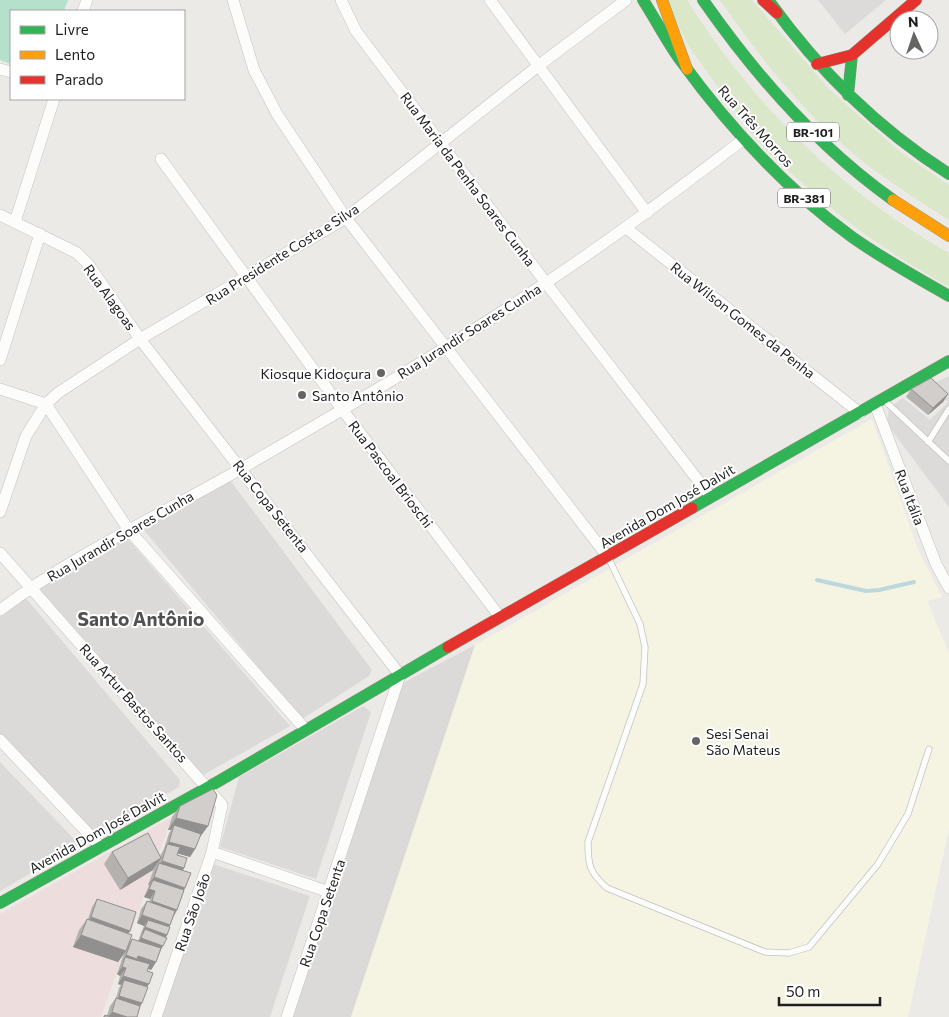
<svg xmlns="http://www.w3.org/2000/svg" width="949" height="1017" font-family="Commissioner,sans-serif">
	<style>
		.residential { fill: #dbdad8 }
		.commercial { fill: #eddedd }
		.education { fill: #f5f4e3 }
		.grass { fill: #dae7c8 }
		.pitch { fill: #b5e0cc }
		.parking { fill: #dcdbda }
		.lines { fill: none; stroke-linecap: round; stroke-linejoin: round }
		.stream { stroke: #bcd8dd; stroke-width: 4 }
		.lane-casing { stroke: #c3c2c1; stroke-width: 7 }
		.street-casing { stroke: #c3c2c1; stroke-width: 12 }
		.fast-casing { stroke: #949480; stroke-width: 12 }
		.slow-casing { stroke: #949480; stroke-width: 12 }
		.jam-casing { stroke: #949480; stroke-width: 12 }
		.lane { stroke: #fcfcfb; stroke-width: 5.5 }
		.street { stroke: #fcfcfb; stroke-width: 11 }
		.fast { stroke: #30b455; stroke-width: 11 }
		.slow { stroke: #ff9f0a; stroke-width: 11 }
		.jam { stroke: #e5322d; stroke-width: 11 }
		.wall { fill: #b4b1af }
		.shaded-wall { fill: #92908f }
		.building { fill: #d1cecc; stroke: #92908f }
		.poi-dot { fill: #666564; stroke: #fff; stroke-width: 2 }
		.labels { text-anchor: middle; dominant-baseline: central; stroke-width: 4; stroke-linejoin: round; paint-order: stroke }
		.shield { fill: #fff; stroke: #626262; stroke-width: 1 }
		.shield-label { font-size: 12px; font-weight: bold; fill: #1e1e1e }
		.street-label { font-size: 14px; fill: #1e1e1e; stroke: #fff }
		.poi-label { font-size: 14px; fill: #1e1e1e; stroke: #fff; text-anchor: start }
		.district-label { font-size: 19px; font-weight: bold; fill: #515151; stroke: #fff }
	</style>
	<rect width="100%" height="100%" fill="#eceae7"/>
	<path class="residential" d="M230,480L372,670L369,676L302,719L143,529Z
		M127,538L290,726L203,775L38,587Z
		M24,596L180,780L179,787L96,834L0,736V612Z
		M475,645L351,1017H289L399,685Z
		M363,706L371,712L316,879L220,847L239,777Z
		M0,762L80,845L0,891Z
		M213,864L310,896L270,1017H160Z"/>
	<path class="commercial" d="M172,817L101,1017H0V914Z"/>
	<path class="education" d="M872,419L919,552L942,597L927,601L949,653V829L908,1017H351L475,645Z"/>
	<path class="grass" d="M666,0H687C753,105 840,191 949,253V287L908,263L866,235L832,209L774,158L755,138L689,47Z
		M720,0H752L829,89L899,151L949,185V220C919,201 889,182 861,160C805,115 760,58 720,0Z"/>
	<path class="pitch" d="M0,0H68L64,11H11V64L0,60Z"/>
	<path class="parking" d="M818,0H886L845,34Z
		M949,376V507L887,424L889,408L903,398L930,420L948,402L930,385Z"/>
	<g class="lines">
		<path class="stream" d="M817,580L866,591L879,590L914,582"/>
		<g class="lane-casing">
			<path id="lane" d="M885,401L949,461
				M928,442L949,409
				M608,557L640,624L645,647L643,684L588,842C588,865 589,872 607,888L765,952L789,953L809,947L878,864L908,814L929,749"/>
		</g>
		<g class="street-casing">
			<path id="street" d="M233,0L254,70L277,114L346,218L608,557
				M341,0L356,31L546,283L711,497
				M490,0L647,213
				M83,11L87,0
				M0,69L11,72
				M161,159L342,409L500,617
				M0,215L77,253L88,264L140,339L400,675L287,1017
				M15,222L54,99
				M626,228L860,413
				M0,360L40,234
				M0,389L46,404
				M46,404L128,529L306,730
				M875,404L936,564L949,588
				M0,512L26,436L46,404L58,393L140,339L346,218L538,66L626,0
				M0,553L222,805L212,852L156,1017
				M0,610C76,553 163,514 244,467C346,408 449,348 547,282C615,237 679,188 744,139
				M0,740L101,847
				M212,852L329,892"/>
		</g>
		<g class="fast-casing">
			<path id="fast" d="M643,0C656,20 667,42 681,61C729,127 786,189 852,237C883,259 916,277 949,296
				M703,0C756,76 817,146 893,200
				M769,1C819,71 877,128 949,174
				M848,95L852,55
				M692,508L949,361
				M0,903L219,781L448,647"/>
		</g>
		<g class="slow-casing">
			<path id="slow" d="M662,0L687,69
				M893,200L949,236"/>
		</g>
		<g class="jam-casing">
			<path id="jam" d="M763,0L777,13
				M817,64L852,55L916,0
				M448,647L692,508"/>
		</g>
		<use href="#lane" class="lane"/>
		<use href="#street" class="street"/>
		<use href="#fast" class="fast"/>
		<use href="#slow" class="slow"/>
		<use href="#jam" class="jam"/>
	</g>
	<path class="wall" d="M911,389L948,394L943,402L928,415L906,397Z
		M180,806L208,826L200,837H199L195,849L190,857L178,853L177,855L184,868L183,871L185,888L177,910L174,916L169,927L167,935L156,962L151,970L148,969L147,971L149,984L147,986L142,1003L140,1007L137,1017H103L105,1015L107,1016L110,1006L116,998L119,988L121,985L118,984L120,976L117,974L124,953L118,962L73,947L79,930L87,919H88L92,907L97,899L130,931L128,934V944L132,939L138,941L144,926L137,923L141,909L147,901L149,902L150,899L144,897L149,885H148L153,871L158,862L153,870L120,890L104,864L112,852L160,856L164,849L169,833L171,830H168L172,817Z"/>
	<path class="shaded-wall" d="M948,394L943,402L928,415L933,408Z
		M176,818L208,826L200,837L172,831L174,825L171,830H168Z
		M169,842L195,849L190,857L165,850L167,844L164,849Z
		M161,858L153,870L120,890L128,878Z
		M162,861L184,868L179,876L156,869Z
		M154,877L185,888L180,896L153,880L149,885H148Z
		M149,889L155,891L150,899L144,897Z
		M152,901L177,910L172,918L147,909Z
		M142,915L170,925L165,933L148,920L144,926L137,923Z
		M91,917L130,931L124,938L86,924Z
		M145,927L167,935L162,943L145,929L140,935Z
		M81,935L126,951L118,962L73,947Z
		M141,938L163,946L158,954L135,946Z
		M126,955L138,956L156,962L151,970L134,964L125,957L121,963Z
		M122,967L126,968L120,976L117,974Z
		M123,976L149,984L143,992L124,980L121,985L118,984Z
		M119,996L142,1003L137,1011L114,1004Z
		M112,1012L127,1017H108Z"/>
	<path class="building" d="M931,378L948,394L933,408L911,389Z
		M213,789L217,795L208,826L176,818L180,806Z
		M174,825L201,834L195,849L169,842Z
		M148,833L161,858L128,878L112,852Z
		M167,844L180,847L177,855L187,858L184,868L162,861Z
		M159,863L191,873L185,888L154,877Z
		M153,880L184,890L177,910L152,901L155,891L149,889Z
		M97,899L136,912L130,931L91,917Z
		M147,901L175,911L170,925L142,915Z
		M87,919L132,935L126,951L81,935Z
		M148,920L170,927L167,935L145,927Z
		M145,929L167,938L163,946L141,938Z
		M132,939L161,948L156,962L138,956L137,959L126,955Z
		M125,957L150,964L147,971L153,973L149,984L123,976L126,968L122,967Z
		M124,980L148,987L142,1003L119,996Z
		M116,998L140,1006L137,1017H127L112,1012Z
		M105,1015L112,1017H104Z"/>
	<g class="poi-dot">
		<circle cx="381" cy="373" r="5"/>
		<circle cx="302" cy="395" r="5"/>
		<circle cx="696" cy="741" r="5"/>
	</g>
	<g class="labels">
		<g class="shield">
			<rect x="787" y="122.5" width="52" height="19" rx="4"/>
			<rect x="778" y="188.5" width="52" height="19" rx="4"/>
		</g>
		<g class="shield-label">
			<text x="813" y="132">BR-101</text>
			<text x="804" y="198">BR-381</text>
		</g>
		<g class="street-label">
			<text transform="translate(756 126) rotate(48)">Rua Três Morros</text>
			<text transform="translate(468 179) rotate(53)">Rua Maria da Penha Soares Cunha</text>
			<text transform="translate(282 254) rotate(-32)">Rua Presidente Costa e Silva</text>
			<text transform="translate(110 297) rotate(54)">Rua Alagoas</text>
			<text transform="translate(743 320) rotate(38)">Rua Wilson Gomes da Penha</text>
			<text transform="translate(469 331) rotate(-32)">Rua Jurandir Soares Cunha</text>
			<text transform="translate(391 474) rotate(53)">Rua Pascoal Brioschi</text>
			<text transform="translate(910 497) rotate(69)">Rua Itália</text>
			<text transform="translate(271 506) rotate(52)">Rua Copa Setenta</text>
			<text transform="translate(667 506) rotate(-30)">Avenida Dom José Dalvit</text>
			<text transform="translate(120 536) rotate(-30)">Rua Jurandir Soares Cunha</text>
			<text transform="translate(134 703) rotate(48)">Rua Artur Bastos Santos</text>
			<text transform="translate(97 832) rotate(-29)">Avenida Dom José Dalvit</text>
			<text transform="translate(192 912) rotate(-71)">Rua São João</text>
			<text transform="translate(322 913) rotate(-71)">Rua Copa Setenta</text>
		</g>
		<g class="poi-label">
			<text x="371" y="373" text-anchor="end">Kiosque Kidoçura</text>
			<text x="312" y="395">Santo Antônio</text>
			<text x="706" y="733">Sesi Senai<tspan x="706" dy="16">São Mateus</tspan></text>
		</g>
		<g class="district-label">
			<text x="141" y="618">Santo Antônio</text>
		</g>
	</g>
	<rect x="10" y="10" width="175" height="90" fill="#ffffff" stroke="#a5a5a5"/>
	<rect x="20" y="26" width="25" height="8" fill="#30b455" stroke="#a5a5a5"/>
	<text x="55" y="35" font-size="15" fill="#1e1e1e">Livre</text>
	<rect x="20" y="51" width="25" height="8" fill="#ff9f0a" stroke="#a5a5a5"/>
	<text x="55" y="60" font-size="15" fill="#1e1e1e">Lento</text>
	<rect x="20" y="76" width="25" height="8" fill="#e5322d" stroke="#a5a5a5"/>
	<text x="55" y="85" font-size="15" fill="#1e1e1e">Parado</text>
	<g transform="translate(914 35) rotate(357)"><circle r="24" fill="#ffffff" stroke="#a5a5a5"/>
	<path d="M0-4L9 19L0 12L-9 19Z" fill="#666564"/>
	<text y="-8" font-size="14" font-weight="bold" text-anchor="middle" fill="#1e1e1e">N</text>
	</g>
	<path d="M779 997v8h101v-8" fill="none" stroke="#1e1e1e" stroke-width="2.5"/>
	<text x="786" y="997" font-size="15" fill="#1e1e1e" stroke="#ffffff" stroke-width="4" paint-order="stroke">50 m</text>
</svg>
